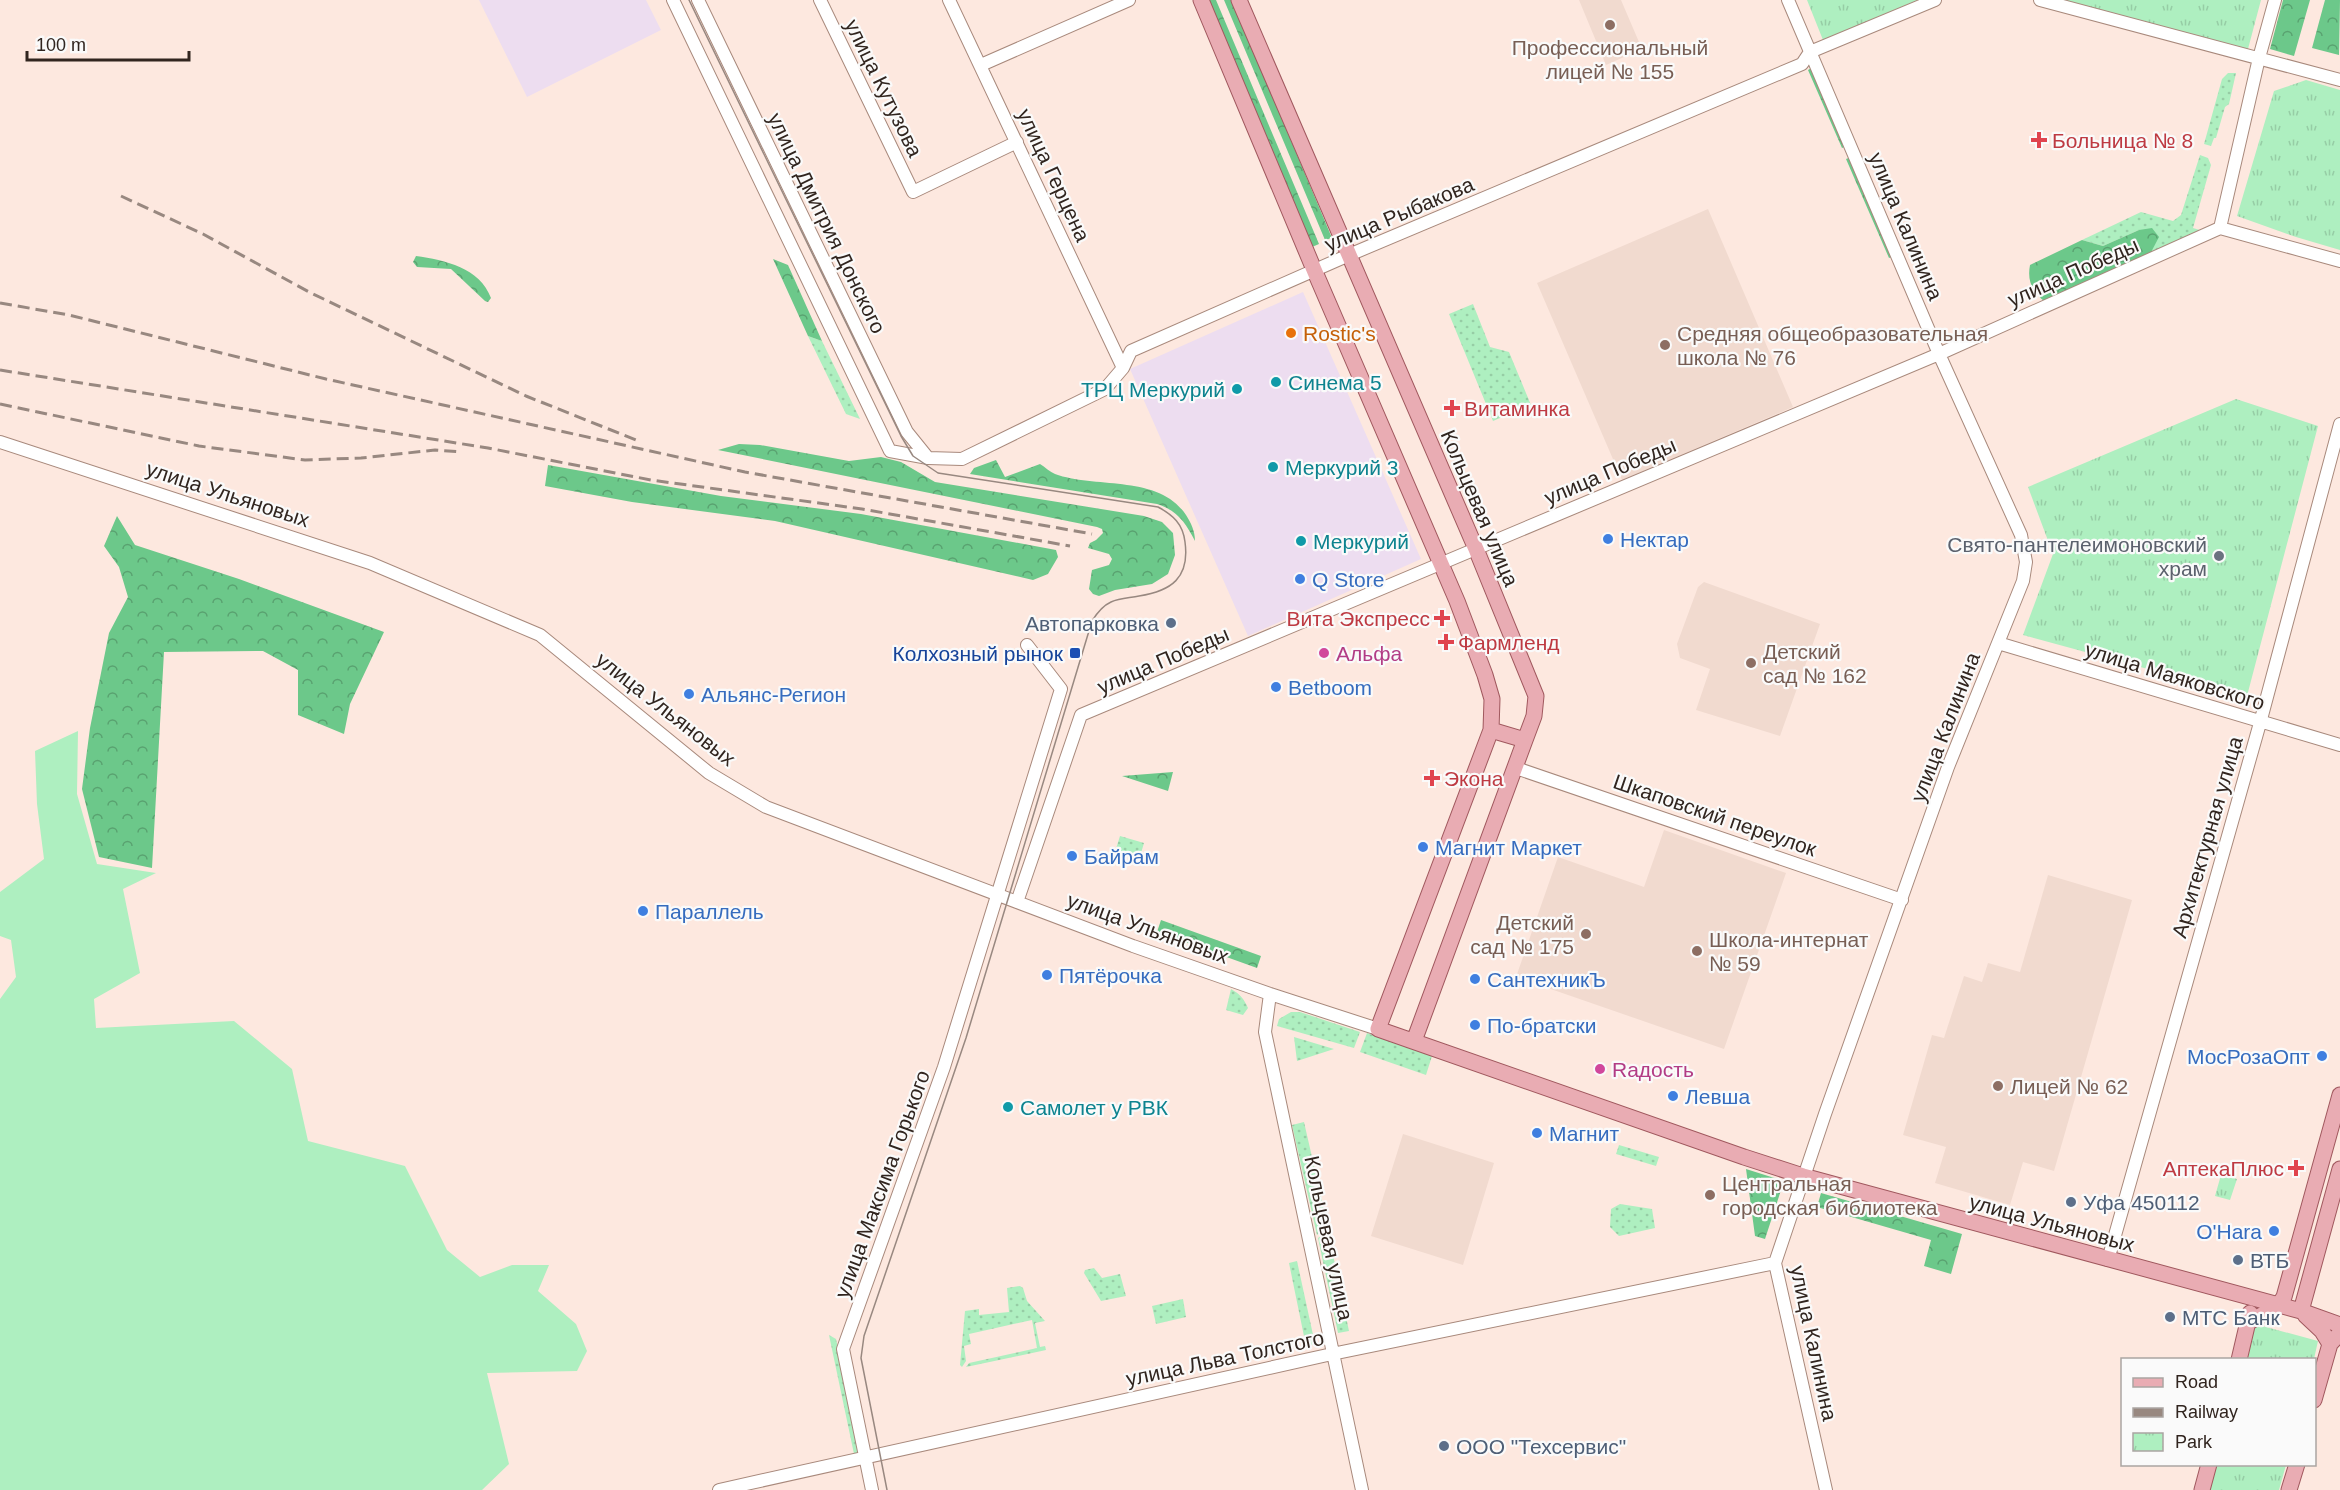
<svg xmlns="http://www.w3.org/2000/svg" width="2340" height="1490" font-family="Helvetica,sans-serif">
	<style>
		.commercial { fill: #edddf0 }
		.education { fill: #f1dacf }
		.grass { fill: url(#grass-dots) }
		.forest { fill: url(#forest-crowns) }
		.park { fill: url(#park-tufts) }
		.garden { fill: #aeefc0 }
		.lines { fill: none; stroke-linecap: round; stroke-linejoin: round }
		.minor-casing { stroke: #a8897c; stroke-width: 14 }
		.major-casing { stroke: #a0585e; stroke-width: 17 }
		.minor { stroke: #fff; stroke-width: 12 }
		.major { stroke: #e9acb3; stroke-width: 15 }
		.tram { stroke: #988880; stroke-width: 1.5 }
		.rail { stroke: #988880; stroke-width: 3; stroke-dasharray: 12 6; stroke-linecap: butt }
		.education-dot { fill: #8d6e63; stroke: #fafafa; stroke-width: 2 }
		.health-dot { fill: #e0444e; stroke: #fafafa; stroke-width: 2 }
		.food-dot { fill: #e8710a; stroke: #fafafa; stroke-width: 2 }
		.culture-dot { fill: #0f9aa8; stroke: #fafafa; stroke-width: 2 }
		.shop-dot { fill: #3f7fe0; stroke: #fafafa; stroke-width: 2 }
		.worship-dot { fill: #6b7280; stroke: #fafafa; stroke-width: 2 }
		.service-dot { fill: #5c6f8a; stroke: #fafafa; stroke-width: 2 }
		.transit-dot { fill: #1a4fb4; stroke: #fafafa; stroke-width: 2 }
		.hotel-dot { fill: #d1479c; stroke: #fafafa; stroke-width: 2 }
		.labels { text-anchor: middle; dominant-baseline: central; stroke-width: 4.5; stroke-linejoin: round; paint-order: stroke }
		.education-label { font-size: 21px; fill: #785e54; stroke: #fafafa; text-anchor: start }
		.street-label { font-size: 21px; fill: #31251f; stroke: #fafafa }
		.health-label { font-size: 21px; fill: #be3a42; stroke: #fafafa; text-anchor: start }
		.food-label { font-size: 21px; fill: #c56008; stroke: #fafafa; text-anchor: start }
		.culture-label { font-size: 21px; fill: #0d838f; stroke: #fafafa; text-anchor: start }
		.shop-label { font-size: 21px; fill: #366cbe; stroke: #fafafa; text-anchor: start }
		.worship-label { font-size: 21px; fill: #5b616d; stroke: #fafafa; text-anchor: end }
		.service-label { font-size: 21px; fill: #4e5e75; stroke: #fafafa; text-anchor: start }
		.transit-label { font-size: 21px; fill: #164399; stroke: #fafafa; text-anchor: end }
		.hotel-label { font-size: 21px; fill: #b23c85; stroke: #fafafa; text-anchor: start }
	</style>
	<defs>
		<pattern id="grass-dots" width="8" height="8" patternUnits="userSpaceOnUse" patternTransform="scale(1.5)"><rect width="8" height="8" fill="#aeefc0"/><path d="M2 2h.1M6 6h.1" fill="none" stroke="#96cda5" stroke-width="1.8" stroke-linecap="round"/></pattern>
		<pattern id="forest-crowns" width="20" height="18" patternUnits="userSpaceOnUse" patternTransform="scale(1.5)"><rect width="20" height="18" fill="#6cc88a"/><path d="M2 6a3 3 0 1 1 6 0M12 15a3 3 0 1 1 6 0" fill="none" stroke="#59a270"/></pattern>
		<pattern id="park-tufts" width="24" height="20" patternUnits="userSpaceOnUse" patternTransform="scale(1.5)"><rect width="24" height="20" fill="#aeefc0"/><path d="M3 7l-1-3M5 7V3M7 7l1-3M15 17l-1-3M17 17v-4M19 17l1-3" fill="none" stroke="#96cda5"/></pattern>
	</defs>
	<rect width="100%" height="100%" fill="#fde8df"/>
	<path class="commercial" d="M479,0H646L661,30L527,97Z
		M1303,292L1421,559L1248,636L1130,369Z"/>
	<path class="education" d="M1579,0H1621L1642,49L1606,65Z
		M1708,209L1793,407L1622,480L1537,283Z
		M1704,582L1820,624L1780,736L1696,710L1710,669L1680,658L1677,644L1698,587Z
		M1664,830L1786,873L1724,1049L1516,977L1558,857L1644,887Z
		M2048,875L2132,900L2054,1171L2023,1162L2010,1205L1935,1183L1946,1147L1903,1135L1932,1035L1944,1038L1964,976L1982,982L1988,963L2020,972Z
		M1403,1134L1494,1163L1463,1265L1371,1236Z"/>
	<path class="grass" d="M2228,73H2236L2229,104L2225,107L2216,138H2214L2211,146L2204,144L2222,79Z
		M2200,155L2208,158L2211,165L2193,228L2203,231L2148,258L2139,230L2103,246L2082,240L2141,212L2173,221L2181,215Z
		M1473,304L1490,347L1509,352L1531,405L1493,421L1449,314Z
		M808,336L822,341L860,419L846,414Z
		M1120,836L1144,843L1139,860L1115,852Z
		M1231,989C1240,994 1244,999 1248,1008L1243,1015L1226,1010Z
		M1291,1012H1300L1360,1032L1354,1048L1277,1026L1279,1019Z
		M1367,1033L1432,1056L1426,1075L1360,1052Z
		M1294,1037L1334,1049L1297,1061Z
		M1304,1122L1328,1227L1317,1235L1292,1125Z
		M1619,1145L1659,1157L1656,1166L1616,1154Z
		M1620,1204L1652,1209L1655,1228L1619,1236L1610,1227L1611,1209Z
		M1328,1231L1349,1331L1338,1333L1318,1238Z
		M1297,1261L1315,1344L1306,1346L1289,1263Z
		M1094,1268L1102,1278L1120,1274L1126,1296L1101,1301L1084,1273L1085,1270Z
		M1020,1286L1023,1288L1027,1301L1045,1321L1035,1323L1040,1347L1045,1346L1046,1350L966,1367L969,1363L1037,1348L1032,1320L969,1334L971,1344L964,1346L966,1361L962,1367L960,1365L965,1311L979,1309V1315L1009,1312L1007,1288Z
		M1183,1299L1186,1317L1156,1324L1152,1306Z
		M829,1335L836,1339L859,1452L854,1454Z"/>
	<path class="forest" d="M1208,0H1216L1319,244L1312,247Z
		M1224,0H1232L1332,238L1325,240Z
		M2283,0H2310L2294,56L2270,49Z
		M2325,0H2340L2339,55L2312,48Z
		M1813,67L1847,146L1842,148L1808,70Z
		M1851,157L1895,256L1889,258L1846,159Z
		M2152,228L2159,237L2148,258L2044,301C2032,292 2027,280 2030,265L2082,240L2103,246L2139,230Z
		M416,256C445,260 480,268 491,298L488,302L485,301L451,269L417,267L413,262Z
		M773,259L788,265L822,341L808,336Z
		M739,444L760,445L849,461L881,457L901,462L935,482L1144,516L1162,522L1173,533L1175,555L1168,574L1152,584L1115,590L1099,596L1093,594L1089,589L1092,570L1109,565L1112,559L1109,554L1088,548L1090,543L1096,540L1103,533L1102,529L1097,527L718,450Z
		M996,460L1005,477L1040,464C1045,467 1050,472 1055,474C1096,489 1159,474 1186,515C1191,523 1195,531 1195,541C1185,522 1178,511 1157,504L970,474L974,468Z
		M548,465L721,496L861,514L1056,550L1058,557L1048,574L1033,580L775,521L632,502L545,486Z
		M117,516L135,545L239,579L384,632L350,704L344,734L298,715V670L263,651L164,652L152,868L99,857L82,789L90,728L109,633L128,597L119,567L104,546Z
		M1173,772L1168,791L1122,776Z
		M1161,920L1261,956L1257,968L1157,932Z
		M1746,1169L1784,1181L1765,1239L1755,1236Z
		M1821,1193L1962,1234L1951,1274L1924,1266L1931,1240L1817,1207Z"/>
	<path class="park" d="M1807,0H1918L1823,40Z
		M2064,0H2261L2248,49Z
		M2306,80L2340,90V250L2296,237L2237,216L2274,91Z
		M2236,399L2318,426L2247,696L2023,635L2053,554L2028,487Z
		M2221,1175L2237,1179L2230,1200L2215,1196Z
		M2255,1324L2318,1341L2314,1359L2245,1360Z
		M2215,1465H2286L2279,1490H2208Z"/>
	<path class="garden" d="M78,731L77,794L97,864L156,873L123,889L140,973L94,999L96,1028L234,1021L292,1069L308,1141L405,1166L447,1250L480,1277L512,1265H549L538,1291L576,1324L587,1351L577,1371L487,1373L509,1464L482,1490H0V999L16,977L11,940L0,936V892L44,859L37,804L35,751Z"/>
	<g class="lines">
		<g class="minor-casing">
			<path id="minor" d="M673,0L890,451L928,458L962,459L1105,389L1123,368L1131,351L1349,255L1802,64L1810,52L1935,0
				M698,0L907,432L928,458
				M820,0L913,192L1017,142
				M949,0L1123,368
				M1788,0L1939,354L2021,535L2026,562L2023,581L1948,767L1825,1114L1775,1263L1826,1490
				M2040,0L2340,80
				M981,65L1129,0
				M2220,228L2259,58L2275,0
				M0,442L370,563L540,635L709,773L766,807L1133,946L1270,994L1378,1029
				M1998,643L2340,745
				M1516,768L1902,900
				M1017,902L1081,715L1939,354L2220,228L2340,261
				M1270,994L1265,1032L1362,1490
				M2108,1260L2260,723L2340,424
				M719,1490L1332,1354L1775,1263
				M872,1490L843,1349L944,1067L1061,689L1027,645"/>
		</g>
		<g class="major-casing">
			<path id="major" d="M1201,0L1315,272L1457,601L1485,675L1492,699L1491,730L1378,1029L1744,1157L1803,1176L2301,1311L2340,1325
				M1239,0L1476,549L1536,696L1534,716L1525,740L1414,1041
				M1491,730L1525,740
				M2301,1311L2340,1169
				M2305,1315L2322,1331L2330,1344
				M2249,1322L2278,1306L2284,1297L2340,1095
				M2239,1360L2250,1313
				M2314,1400L2330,1344L2340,1333
				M2202,1490L2209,1464
				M2289,1490L2297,1464"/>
		</g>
		<use href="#minor" class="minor"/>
		<use href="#major" class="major"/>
		<path class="tram" d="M689,0L901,436L913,456L938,473L1158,507C1173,515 1183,524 1185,542C1190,578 1171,591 1139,596C1130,598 1120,598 1111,602C1102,606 1097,613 1092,621L966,1038L864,1336L861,1358L887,1490"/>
		<path class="rail" d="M121,196L203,234L309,292L526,396L641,442
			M0,303L69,315L326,379L745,472L1092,534
			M0,370L488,448L651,480L862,509L1070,546
			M0,404L199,446L305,460L361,458L435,450L462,452"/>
	</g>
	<g class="education-dot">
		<circle cx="1610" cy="25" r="6"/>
		<circle cx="1665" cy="345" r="6"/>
		<circle cx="1751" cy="663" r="6"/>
		<circle cx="1586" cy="934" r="6"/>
		<circle cx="1697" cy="951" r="6"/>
		<circle cx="1998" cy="1086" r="6"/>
		<circle cx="1710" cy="1195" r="6"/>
	</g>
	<g class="health-dot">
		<path d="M2036 131h6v6h6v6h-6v6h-6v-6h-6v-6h6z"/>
		<path d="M1449 399h6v6h6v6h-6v6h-6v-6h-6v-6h6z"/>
		<path d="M1439 609h6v6h6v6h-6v6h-6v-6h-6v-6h6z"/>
		<path d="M1443 633h6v6h6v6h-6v6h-6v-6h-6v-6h6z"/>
		<path d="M1429 769h6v6h6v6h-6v6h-6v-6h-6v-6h6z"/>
		<path d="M2293 1159h6v6h6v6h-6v6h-6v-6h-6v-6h6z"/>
	</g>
	<circle class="food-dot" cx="1291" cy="333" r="6"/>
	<g class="culture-dot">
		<circle cx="1276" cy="382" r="6"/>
		<circle cx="1237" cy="389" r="6"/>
		<circle cx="1273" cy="467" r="6"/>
		<circle cx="1301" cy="541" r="6"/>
		<circle cx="1008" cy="1107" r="6"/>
	</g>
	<g class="shop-dot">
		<circle cx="1608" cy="539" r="6"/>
		<circle cx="1300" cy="579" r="6"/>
		<circle cx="1276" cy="687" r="6"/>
		<circle cx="689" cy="694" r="6"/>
		<circle cx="1423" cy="847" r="6"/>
		<circle cx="1072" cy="856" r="6"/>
		<circle cx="643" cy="911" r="6"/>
		<circle cx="1047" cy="975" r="6"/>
		<circle cx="1475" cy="979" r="6"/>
		<circle cx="1475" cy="1025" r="6"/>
		<circle cx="2322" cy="1056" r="6"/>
		<circle cx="1673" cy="1096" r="6"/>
		<circle cx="1537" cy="1133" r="6"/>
		<circle cx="2274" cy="1231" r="6"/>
	</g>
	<circle class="worship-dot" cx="2219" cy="556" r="6"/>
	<g class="service-dot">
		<circle cx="1171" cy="623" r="6"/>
		<circle cx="2071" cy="1202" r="6"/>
		<circle cx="2238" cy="1260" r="6"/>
		<circle cx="2170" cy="1317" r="6"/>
		<circle cx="1444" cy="1446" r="6"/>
	</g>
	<rect class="transit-dot" x="1069" y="647" width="12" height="12" rx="3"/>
	<g class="hotel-dot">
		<circle cx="1324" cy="653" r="6"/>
		<circle cx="1600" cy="1069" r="6"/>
	</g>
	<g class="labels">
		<g class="education-label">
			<text x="1610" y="47" text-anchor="middle">Профессиональный<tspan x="1610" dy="24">лицей № 155</tspan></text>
			<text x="1677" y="333">Средняя общеобразовательная<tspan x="1677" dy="24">школа № 76</tspan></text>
			<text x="1763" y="651">Детский<tspan x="1763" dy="24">сад № 162</tspan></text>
			<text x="1574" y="922" text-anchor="end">Детский<tspan x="1574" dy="24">сад № 175</tspan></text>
			<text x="1709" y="939">Школа-интернат<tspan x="1709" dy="24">№ 59</tspan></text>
			<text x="2010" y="1086">Лицей № 62</text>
			<text x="1722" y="1183">Центральная<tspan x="1722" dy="24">городская библиотека</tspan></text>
		</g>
		<g class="street-label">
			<text transform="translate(884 88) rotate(64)">улица Кутузова</text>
			<text transform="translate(1054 175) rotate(65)">улица Герцена</text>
			<text transform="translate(1399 214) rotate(-23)">улица Рыбакова</text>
			<text transform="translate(827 223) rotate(64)">улица Дмитрия Донского</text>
			<text transform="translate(1906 226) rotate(67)">улица Калинина</text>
			<text transform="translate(2073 272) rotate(-24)">улица Победы</text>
			<text transform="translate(1610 471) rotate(-23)">улица Победы</text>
			<text transform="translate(228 494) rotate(18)">улица Ульяновых</text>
			<text transform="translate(1480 508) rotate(67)">Кольцевая улица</text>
			<text transform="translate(1163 660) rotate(-23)">улица Победы</text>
			<text transform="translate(2175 676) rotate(17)">улица Маяковского</text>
			<text transform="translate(666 709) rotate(38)">улица Ульяновых</text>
			<text transform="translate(1945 727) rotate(-69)">улица Калинина</text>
			<text transform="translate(1715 815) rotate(19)">Шкаповский переулок</text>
			<text transform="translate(2207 837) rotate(-74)">Архитектурная улица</text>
			<text transform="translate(1148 928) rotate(20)">улица Ульяновых</text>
			<text transform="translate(882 1184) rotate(-70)">улица Максима Горького</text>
			<text transform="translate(2052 1223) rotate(15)">улица Ульяновых</text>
			<text transform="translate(1329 1238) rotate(78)">Кольцевая улица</text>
			<text transform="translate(1814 1343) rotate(78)">улица Калинина</text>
			<text transform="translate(1225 1358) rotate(-12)">улица Льва Толстого</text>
		</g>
		<g class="health-label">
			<text x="2052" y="140">Больница № 8</text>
			<text x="1464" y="408">Витаминка</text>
			<text x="1430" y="618" text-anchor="end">Вита Экспресс</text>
			<text x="1458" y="642">Фармленд</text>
			<text x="1444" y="778">Экона</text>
			<text x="2284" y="1168" text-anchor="end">АптекаПлюс</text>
		</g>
		<g class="food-label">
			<text x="1303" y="333">Rostic's</text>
		</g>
		<g class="culture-label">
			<text x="1288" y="382">Синема 5</text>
			<text x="1225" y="389" text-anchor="end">ТРЦ Меркурий</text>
			<text x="1285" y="467">Меркурий 3</text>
			<text x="1313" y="541">Меркурий</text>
			<text x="1020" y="1107">Самолет у РВК</text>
		</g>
		<g class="shop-label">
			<text x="1620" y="539">Нектар</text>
			<text x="1312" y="579">Q Store</text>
			<text x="1288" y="687">Betboom</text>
			<text x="701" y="694">Альянс-Регион</text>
			<text x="1435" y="847">Магнит Маркет</text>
			<text x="1084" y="856">Байрам</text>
			<text x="655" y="911">Параллель</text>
			<text x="1059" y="975">Пятёрочка</text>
			<text x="1487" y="979">СантехникЪ</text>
			<text x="1487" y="1025">По-братски</text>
			<text x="2310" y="1056" text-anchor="end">МосРозаОпт</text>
			<text x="1685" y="1096">Левша</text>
			<text x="1549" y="1133">Магнит</text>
			<text x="2262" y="1231" text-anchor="end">O'Hara</text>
		</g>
		<g class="worship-label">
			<text x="2207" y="544">Свято-пантелеимоновский<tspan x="2207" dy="24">храм</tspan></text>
		</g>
		<g class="service-label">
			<text x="1159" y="623" text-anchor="end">Автопарковка</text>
			<text x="2083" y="1202">Уфа 450112</text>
			<text x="2250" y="1260">ВТБ</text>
			<text x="2182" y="1317">МТС Банк</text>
			<text x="1456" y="1446">ООО "Техсервис"</text>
		</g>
		<g class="transit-label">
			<text x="1063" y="653">Колхозный рынок</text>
		</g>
		<g class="hotel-label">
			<text x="1336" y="653">Альфа</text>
			<text x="1612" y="1069">Rадость</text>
		</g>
	</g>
	<rect x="2121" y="1358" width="195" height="108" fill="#fafafa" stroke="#aaa5a2" stroke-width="1.5"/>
	<rect x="2133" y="1378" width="30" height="9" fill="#e9acb3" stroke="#aaa5a2" stroke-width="1.5"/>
	<text x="2175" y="1388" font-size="18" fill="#31251f">Road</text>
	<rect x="2133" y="1408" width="30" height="9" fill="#988880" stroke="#aaa5a2" stroke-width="1.5"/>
	<text x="2175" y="1418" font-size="18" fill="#31251f">Railway</text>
	<rect x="2133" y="1433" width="30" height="18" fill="url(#park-tufts)" stroke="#aaa5a2" stroke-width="1.5"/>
	<text x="2175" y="1448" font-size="18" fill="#31251f">Park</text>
	<path d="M27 51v9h162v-9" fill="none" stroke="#31251f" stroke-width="3"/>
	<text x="36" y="51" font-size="18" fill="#31251f" stroke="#fafafa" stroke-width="4.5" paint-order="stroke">100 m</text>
</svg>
